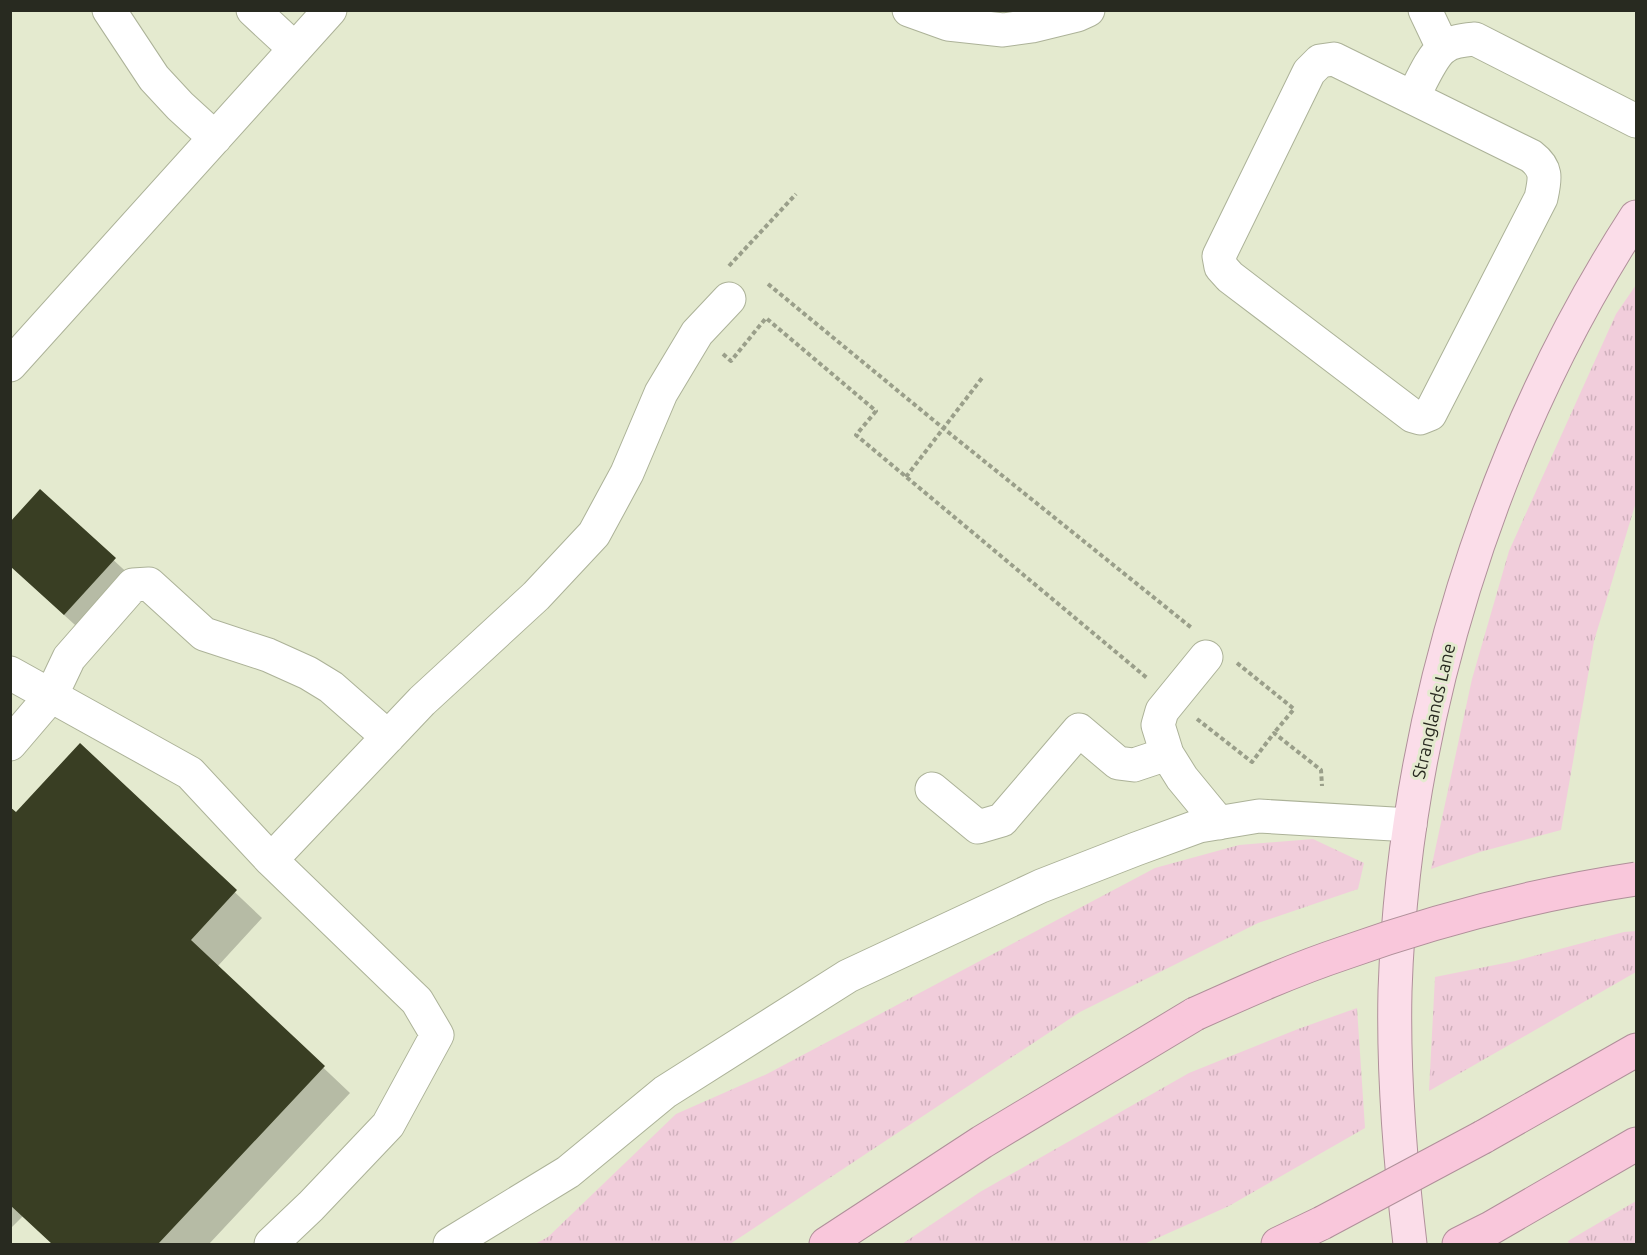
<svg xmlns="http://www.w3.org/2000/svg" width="1647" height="1255" font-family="Ubuntu,sans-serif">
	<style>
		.grass { fill: url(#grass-tufts) }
		.shadow { fill: #0003 }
		.building { fill: #393e23 }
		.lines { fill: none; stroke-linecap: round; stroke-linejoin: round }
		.minor-casing { stroke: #acb298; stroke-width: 35 }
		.major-casing { stroke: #b0909a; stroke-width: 35 }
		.highway-casing { stroke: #b0909a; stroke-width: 35 }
		.path { stroke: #9a9f8a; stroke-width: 4; stroke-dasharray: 4.5 3; stroke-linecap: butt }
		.minor { stroke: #fff; stroke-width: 33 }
		.major { stroke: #fbdde9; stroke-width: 33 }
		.highway { stroke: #f9c7db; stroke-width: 33 }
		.highway-bridge-casing { stroke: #b0909a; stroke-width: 35; stroke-linecap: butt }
		.highway-bridge { stroke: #f9c7db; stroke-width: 33 }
		.labels { text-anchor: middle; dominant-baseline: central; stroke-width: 6; stroke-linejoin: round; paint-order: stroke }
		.street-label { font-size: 18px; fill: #282a20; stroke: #e4eacf }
	</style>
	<defs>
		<pattern id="grass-tufts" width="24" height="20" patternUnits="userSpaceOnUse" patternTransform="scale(1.5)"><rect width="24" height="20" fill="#f1cddb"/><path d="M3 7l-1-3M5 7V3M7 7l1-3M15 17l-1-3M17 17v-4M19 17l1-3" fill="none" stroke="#cfb0bc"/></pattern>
	</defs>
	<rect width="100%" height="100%" fill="#e4eacf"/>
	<path class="grass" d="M1636,285V502L1594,641L1561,830L1480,852L1431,869L1472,679L1509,551L1616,314Z
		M1313,839L1364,863L1358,889L1258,923L1080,1012L730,1244H535L548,1237L676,1114L767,1074L1155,868L1239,845Z
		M1636,931V972L1429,1091L1435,977L1515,961L1624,932Z
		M1357,1008L1365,1128L1229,1206L1144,1244H902L980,1192L1189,1073L1298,1029Z
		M1636,1201V1244H1569L1568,1241Z"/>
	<path class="shadow" d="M40,492L135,580L85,634L10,566Z
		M80,746L262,918L217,967L350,1093L209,1244H53L23,1216L10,1229V809L16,814Z"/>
	<path class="building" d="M40,489L116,558L64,615L10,566V522Z
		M80,743L237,890L191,940L325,1066L158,1244H52L10,1205V807L16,812Z"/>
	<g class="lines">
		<g class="minor-casing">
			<path id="minor" d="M109,10L154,78L180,106L215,138
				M253,10L295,49
				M909,10L948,24L1003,30L1032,26L1077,15L1088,10
				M1425,10L1443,48
				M1334,59L1531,156C1548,169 1545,179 1541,198L1430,414L1420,418L1413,416L1230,277L1221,267L1219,256L1309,72L1320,61Z
				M1413,97C1420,84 1432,56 1443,48C1451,41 1465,40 1475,39L1636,121
				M10,365L330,10
				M1206,657L1162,711L1158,725L1167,754L1182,778L1219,823
				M10,673L190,773L271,860L417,1001L437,1035L388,1125L311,1206L271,1244
				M10,744L51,696L69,658L133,585L149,584L204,634L268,655L308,673L331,687L388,737
				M932,789L978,827L1002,820L1079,730L1118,763L1134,765L1167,754
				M271,860L422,701L536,596L594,534L627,473L661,393L697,333L729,299
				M450,1244L568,1172L665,1092L848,976L1041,886L1136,849L1199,826L1259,816L1410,825"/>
		</g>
		<g class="major-casing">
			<path id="major" d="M1410,1244C1400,1160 1393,1076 1395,991C1404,722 1489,444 1636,217"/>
		</g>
		<g class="highway-casing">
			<path id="highway" d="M1483,1137L1636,1050
				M826,1244L982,1142L1195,1014
				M1278,1244L1322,1223
				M1459,1244L1491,1228L1636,1144"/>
		</g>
		<path class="path" d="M729,266L796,194
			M768,284L943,428L1193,629
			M723,354L731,361L766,318L876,411L856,435L1147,678
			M906,477L982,378
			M1237,663L1294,709L1274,733
			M1197,719L1252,762L1274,733L1321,770L1322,786"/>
		<use href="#minor" class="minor"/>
		<use href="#major" class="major"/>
		<use href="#highway" class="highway"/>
		<g class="highway-bridge-casing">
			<path id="highway-bridge" d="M1195,1014C1244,992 1293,970 1344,953C1439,919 1537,894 1636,879
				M1322,1223L1483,1137"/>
		</g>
		<use href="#highway-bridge" class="highway-bridge"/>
	</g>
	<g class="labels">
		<g class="street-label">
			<text transform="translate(1433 711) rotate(-77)">Stranglands Lane</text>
		</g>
	</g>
	<rect width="1647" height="1255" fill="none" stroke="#282a20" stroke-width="24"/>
</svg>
